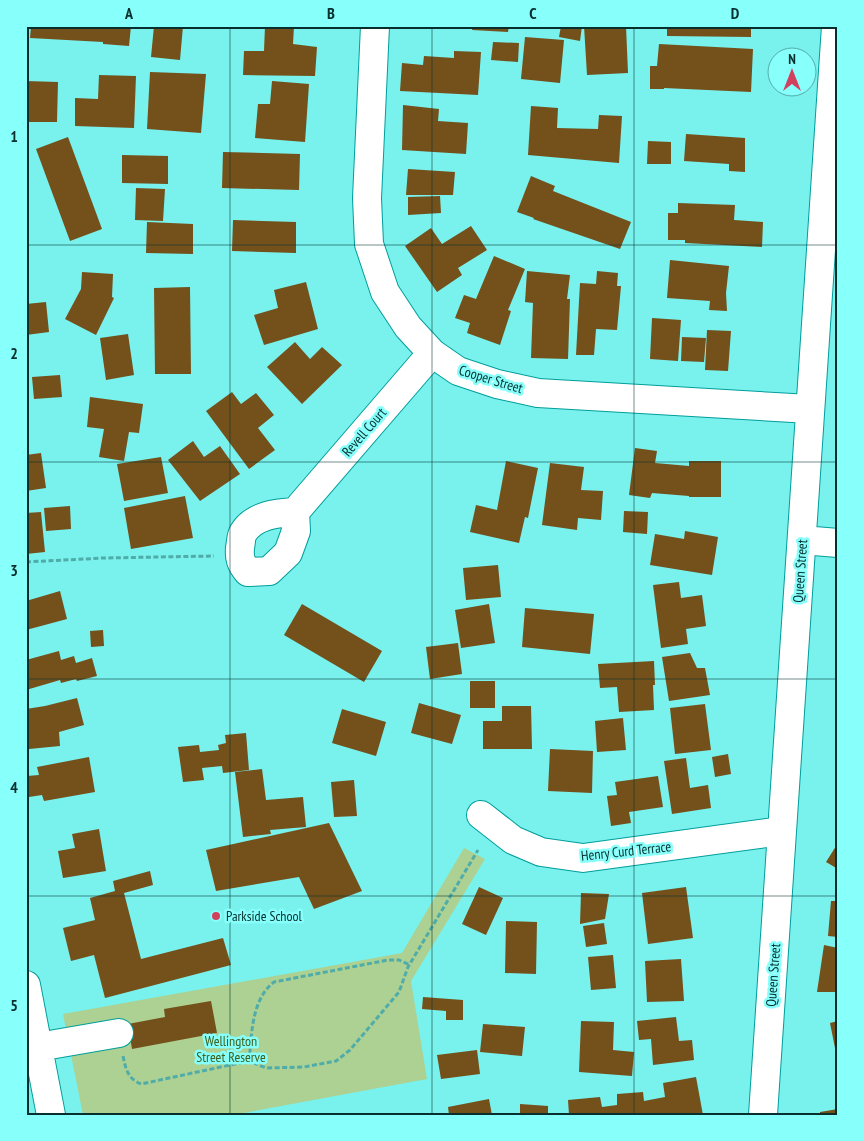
<svg xmlns="http://www.w3.org/2000/svg" width="864" height="1141" font-family="'PT Sans Narrow',sans-serif">
	<style>
		.green { fill: #acd192 }
		.building { fill: #74501b }
		.lines { fill: none; stroke-linecap: round; stroke-linejoin: round }
		.minor-casing { stroke: #009e9b; stroke-width: 30 }
		.path { stroke: #50aca9; stroke-width: 3; stroke-dasharray: 5 2.5; stroke-linecap: butt }
		.minor { stroke: #fff; stroke-width: 28 }
		.grid { fill: none; stroke: #062f2e; stroke-width: 1; stroke-opacity: 0.55 }
		.poi-dot { fill: #d1415f; stroke: #87fffb; stroke-width: 2 }
		.labels { text-anchor: middle; dominant-baseline: central; stroke-width: 5; stroke-linejoin: round; paint-order: stroke }
		.street-label { font-size: 14px; fill: #062f2e; stroke: #87fffb }
		.poi-label { font-size: 14px; fill: #062f2e; stroke: #87fffb; text-anchor: start }
		.park-label { font-size: 14px; fill: #3f611f; stroke: #87fffb }
		.neatline { fill: none; stroke: #062f2e; stroke-width: 2 }
		.grid-label { font-size: 16px; text-anchor: middle; font-weight: bold; fill: #062f2e }
	</style>
	<rect width="100%" height="100%" fill="#79f1ed"/>
	<path class="green" d="M464,848L485,859L411,981L427,1079L233,1115H83L63,1014L402,953Z"/>
	<path class="building" d="M31,26H131L129,46L103,44V42L30,38Z
		M154,26H183L180,60L151,57Z
		M265,26H294L293,44L317,47L315,76L243,75L244,51H264Z
		M473,26H509L508,32L472,30Z
		M561,26H582L580,41L559,37Z
		M584,26H626L628,73L587,75Z
		M667,26H751V37L667,36Z
		M525,37L564,40L560,83L521,79Z
		M493,42L519,43L518,62L491,60Z
		M659,44L753,49L751,92L664,88V89H650V66H657Z
		M454,51L481,52L478,95L400,91L402,63L423,65L424,56L454,58Z
		M150,72L206,74L201,133L147,129Z
		M99,75L136,76L134,128L75,126V98L98,99Z
		M26,81L58,82L57,122H26Z
		M272,81L309,84L305,142L255,138L258,104H270Z
		M403,105L439,109L438,121L468,123L466,154L402,150Z
		M531,106L558,108L557,128L598,129L599,115L622,116L619,163L528,155Z
		M686,134L745,138V172L729,171V164L684,161Z
		M68,137L102,229L70,241L36,149Z
		M648,141L671,142V164H647Z
		M223,152L300,154L299,190L222,188Z
		M122,155L168,156V184L122,183Z
		M408,169L455,172L453,195H406Z
		M531,176L555,186L553,191L631,222L620,249L533,219L534,218L517,212Z
		M136,188L165,189L163,221L135,220Z
		M440,196L441,213L408,215V197Z
		M678,203L735,205L734,220L763,222L762,247L685,243V240H668V213H678Z
		M233,220L296,222V253L232,251Z
		M147,222L193,224V254L146,253Z
		M471,226L487,250L458,268L462,275L437,292L405,246L431,228L442,244Z
		M494,256L525,269L508,310L511,311L500,345L467,333L470,323L455,318L464,295L476,299Z
		M670,260L729,266L726,293L727,311L709,310L710,301L667,298Z
		M527,271L570,275L567,299H570L568,359L531,358L533,303L525,302Z
		M597,271L618,273L617,286H621L617,330L596,329L594,355H576L580,283L596,284Z
		M82,272L113,274L112,297L114,298L96,335L65,319L81,289Z
		M306,282L318,329L264,345L254,315L278,308L274,290Z
		M190,287L191,374H155L154,288Z
		M46,302L49,332L26,335V304Z
		M652,318L681,320L678,361L650,359Z
		M707,330L731,331L728,371L705,370Z
		M128,334L134,375L106,380L100,338Z
		M682,337L706,338L704,362L681,361Z
		M295,342L310,359L322,347L342,365L302,404L267,367Z
		M60,375L62,397L34,399L32,377Z
		M232,392L241,404L256,393L274,415L258,428L275,450L249,469L206,411Z
		M90,397L143,404L139,433L129,432L124,461L99,457L104,429L87,427Z
		M193,441L204,457L220,446L240,474L200,501L168,460Z
		M635,448L657,451L655,463L689,466V461H721V497H689V496L652,493L650,498L629,495Z
		M41,453L46,488L26,491V455Z
		M161,457L168,493L124,501L117,464Z
		M506,461L538,468L528,518L525,517L519,543L470,532L476,505L497,510Z
		M550,463L584,467L581,490L603,491L601,520L578,518L577,530L542,525Z
		M185,496L193,538L131,549L124,508Z
		M70,506L71,529L46,531L44,508Z
		M624,511L648,512L647,534L623,532Z
		M41,512L45,552L26,554V513Z
		M685,531L718,537L712,575L650,565L655,534L684,539Z
		M498,565L501,597L466,600L463,568Z
		M679,582L681,598L702,595L706,626L686,629L688,644L661,648L653,585Z
		M60,591L67,619L26,630V601Z
		M302,604L382,651L364,682L284,635Z
		M489,604L495,643L461,648L455,610Z
		M525,608L594,614L590,654L522,647Z
		M103,630L104,646L91,647L90,631Z
		M458,643L462,674L430,679L426,647Z
		M59,651L61,660L74,656L76,663L92,658L97,676L77,681L76,679L61,683L60,680L26,690V660Z
		M690,653L697,668H705L710,695L669,701L662,657Z
		M654,661L655,685H653L654,710L619,712L617,687L600,688L598,664Z
		M470,681H495V708H470Z
		M77,698L84,725L59,732L60,746L29,749L26,709L45,706Z
		M419,703L461,715L452,744L411,733Z
		M705,704L711,750L675,754L670,708Z
		M502,706H531L532,749H483V721H502Z
		M342,709L386,722L376,756L332,743Z
		M623,718L626,750L597,752L595,721Z
		M246,733L249,770L223,773L222,766L202,768L204,780L183,782L178,747L199,745L200,752L219,750L218,745L226,743L225,735Z
		M550,749L593,751L592,793L548,791Z
		M728,754L731,774L715,777L712,757Z
		M89,757L95,792L44,801L42,795L29,797L27,776L39,775L37,767Z
		M686,758L690,788L708,785L711,808L672,814L664,761Z
		M262,769L266,800L303,797L306,827L270,830L271,834L243,837L235,772Z
		M658,776L663,807L629,812L631,823L611,826L607,796L617,795L615,782Z
		M354,780L357,816L334,817L331,782Z
		M329,823L362,891L314,909L299,877L216,891L206,850Z
		M99,829L106,871L63,878L58,851L75,848L72,834Z
		M838,843V869L826,862Z
		M150,871L153,885L124,893L141,959L223,938L231,965L105,998L94,955L71,961L63,928L95,920L90,898L115,891L113,881Z
		M479,887L503,898L486,935L462,924Z
		M686,887L693,938L648,944L642,893Z
		M581,893L609,894L605,919L580,924Z
		M831,901H838V937L828,936Z
		M506,921L537,922L536,974L505,973Z
		M604,923L607,944L586,947L583,926Z
		M824,945L838,948V992H817Z
		M613,955L616,988L591,990L588,957Z
		M681,959L684,1001L647,1002L645,961Z
		M423,997L463,1000V1020H446V1011L422,1009Z
		M211,1001L217,1033L132,1049L128,1024L165,1017L164,1009Z
		M676,1017L679,1041L692,1040L694,1060L653,1065L651,1039L639,1040L637,1021Z
		M581,1021L614,1022L613,1050L634,1052L632,1076L579,1072Z
		M838,1021V1058H837L830,1023Z
		M483,1024L525,1027L522,1056L480,1052Z
		M477,1050L480,1074L441,1079L437,1055Z
		M696,1077L703,1115H569L568,1100L600,1097L602,1107L617,1105V1094L643,1092L644,1101L665,1097L663,1083Z
		M489,1099L492,1115H449L448,1107Z
		M520,1104L548,1106V1115H520Z
		M838,1109V1115H820V1112Z"/>
	<g class="lines">
		<g class="minor-casing">
			<path id="minor" d="M375,26L367,198L369,244L385,292L408,327L432,353L458,371L497,384L538,393L810,409
				M295,512C277,513 254,515 243,533C241,536 241,543 240,548C239,558 241,564 248,572L269,571L288,553L296,531L295,512L432,353
				M802,540L838,543
				M481,815L513,840L541,852L583,858L782,831
				M26,985L51,1115
				M38,1047L119,1033
				M763,1115L836,26"/>
		</g>
		<path class="path" d="M26,562L103,558L214,556
			M123,1056C126,1069 127,1078 141,1084L249,1061L266,1068L304,1067L336,1061L350,1050L399,992L408,967L478,850
			M249,1061C252,1034 251,1000 274,982L388,960H399L410,965"/>
		<use href="#minor" class="minor"/>
	</g>
	<path class="grid" d="M230,26V1115M432,26V1115M634,26V1115M26,245H838M26,462H838M26,679H838M26,896H838"/>
	<circle class="poi-dot" cx="216" cy="916" r="5"/>
	<g class="labels">
		<g class="street-label">
			<text transform="translate(491 379) rotate(17)">Cooper Street</text>
			<text transform="translate(364 432) rotate(-49)">Revell Court</text>
			<text transform="translate(800 571) rotate(-86)">Queen Street</text>
			<text transform="translate(626 851) rotate(-6)">Henry Curd Terrace</text>
			<text transform="translate(773 975) rotate(-86)">Queen Street</text>
		</g>
		<g class="poi-label">
			<text x="226" y="916">Parkside School</text>
		</g>
		<g class="park-label">
			<text x="231" y="1041">Wellington<tspan x="231" dy="16">Street Reserve</tspan></text>
		</g>
	</g>
	<rect width="864" height="1141" fill="none" stroke="#87fffb" stroke-width="55"/>
	<g transform="translate(792 72)"><circle r="24" fill="#87fffb" stroke="#53aca9"/>
	<path d="M0-4L9 19L0 12L-9 19Z" fill="#d1415f"/>
	<text y="-8" font-size="14" font-weight="bold" text-anchor="middle" fill="#062f2e">N</text>
	</g>
	<rect x="28" y="28" width="808" height="1086" class="neatline"/>
	<g class="grid-label">
		<text x="129" y="19">A</text>
		<text x="331" y="19">B</text>
		<text x="533" y="19">C</text>
		<text x="735" y="19">D</text>
		<text x="14" y="142">1</text>
		<text x="14" y="359">2</text>
		<text x="14" y="576">3</text>
		<text x="14" y="793">4</text>
		<text x="14" y="1011">5</text>
	</g>
</svg>
